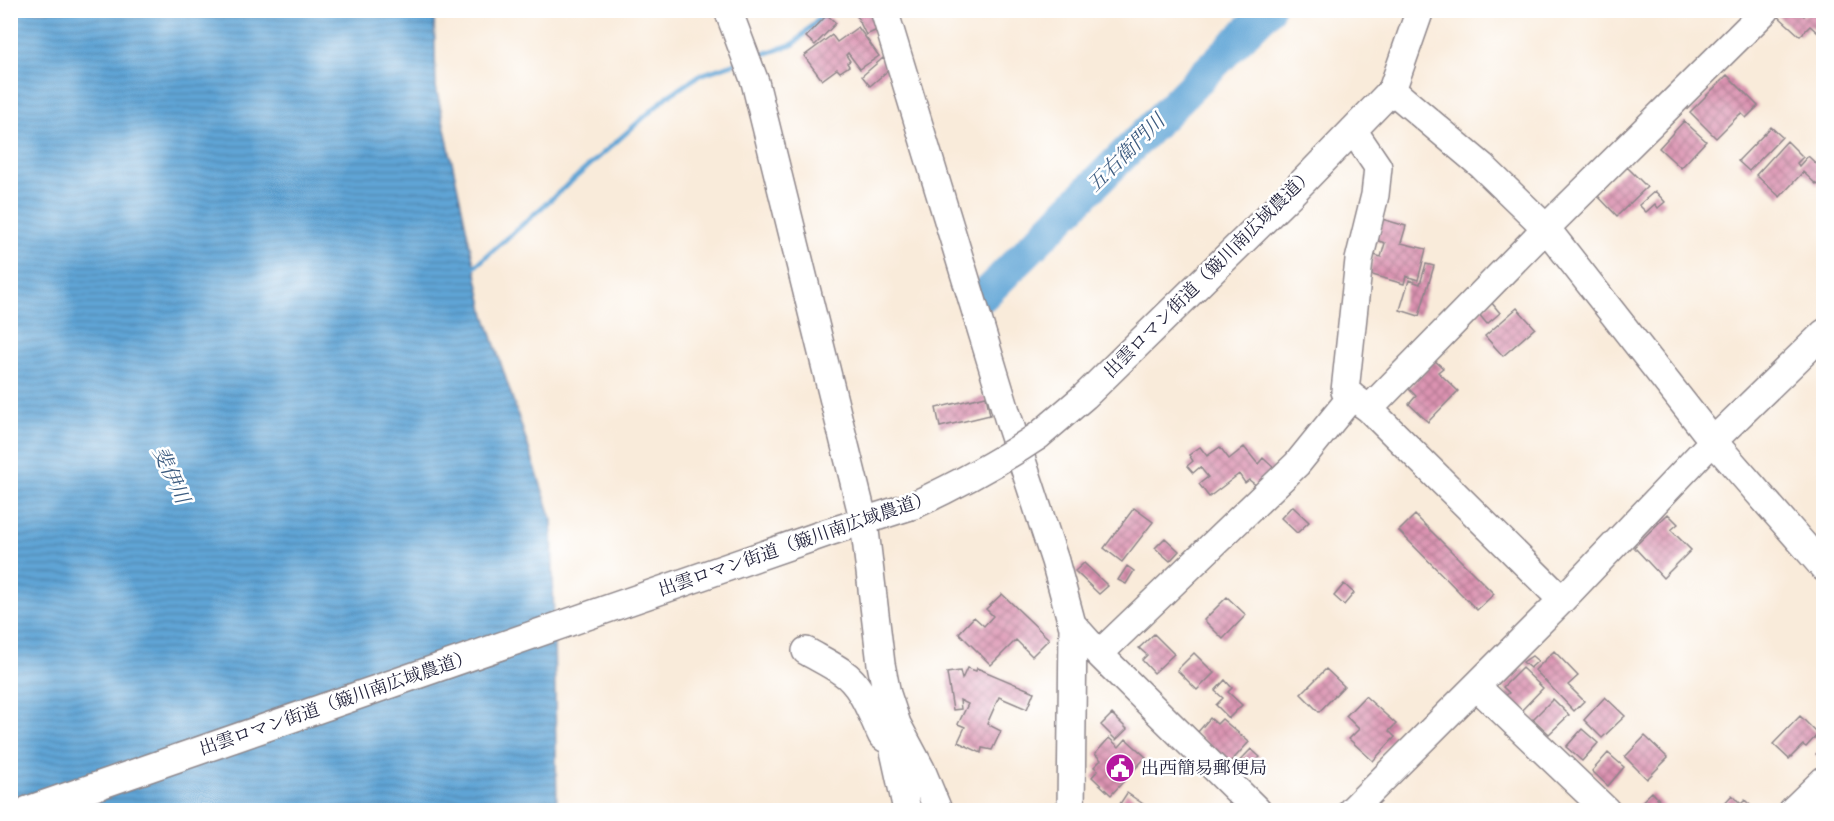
<svg xmlns="http://www.w3.org/2000/svg" width="1834" height="821" font-family="'IM FELL Double Pica','Noto Serif JP',serif">
	<style>
		.water { fill: url(#water-rules); stroke: #406388; stroke-width: 1.5 }
		.lines { fill: none; stroke-linecap: round; stroke-linejoin: round }
		.stream { stroke: #5fa4d5; stroke-width: 5 }
		.river { stroke: #5fa4d5; stroke-width: 32 }
		.building { fill: url(#building-cross-hatch) }
		.minor-casing { stroke: #8e868a; stroke-width: 30 }
		.minor { stroke: #fff; stroke-width: 27 }
		.minor-bridge-casing { stroke: #8e868a; stroke-width: 30; stroke-linecap: butt }
		.minor-bridge { stroke: #fff; stroke-width: 27 }
		.labels { text-anchor: middle; dominant-baseline: central; stroke-width: 5; stroke-linejoin: round; paint-order: stroke }
		.street-label { font-size: 18px; fill: #22223b; stroke: #fff }
		.poi-label { font-size: 18px; fill: #22223b; stroke: #fff; text-anchor: start }
		.water-label { font-size: 20px; font-style: italic; fill: #3d5c80; stroke: #fff }
	</style>
	<defs>
		<pattern id="water-rules" width="6" height="5" patternUnits="userSpaceOnUse" patternTransform="scale(1.5)"><rect width="6" height="5" fill="#5fa4d5"/><path d="M0 2.5h6" fill="none" stroke="#4e85ae"/></pattern>
		<pattern id="building-cross-hatch" width="8" height="8" patternUnits="userSpaceOnUse" patternTransform="scale(1.5)"><rect width="8" height="8" fill="#db93b1"/><path d="M0 0l8 8M0 8l8-8" fill="none" stroke="#b17891"/></pattern>
	</defs>
	<rect width="100%" height="100%" fill="#fff"/>
	<filter id="ink" filterUnits="userSpaceOnUse"><feTurbulence type="fractalNoise" baseFrequency=".0167" numOctaves="2"/><feDisplacementMap in="SourceGraphic" scale="12" xChannelSelector="R" yChannelSelector="G"/><feConvolveMatrix kernelMatrix="1 2 1 2 8 2 1 2 1" color-interpolation-filters="sRGB"/></filter>
	<filter id="wash" filterUnits="userSpaceOnUse"><feTurbulence type="fractalNoise" baseFrequency=".008" numOctaves="4" result="noise"/><feDisplacementMap in="SourceGraphic" scale="24" xChannelSelector="R" yChannelSelector="G"/><feGaussianBlur stdDeviation="1.35" result="paint"/><feColorMatrix in="noise" values="0 0 0 0 0 0 0 0 0 0 0 0 0 0 0 0 0 1.4 0 .05"/><feComposite in="paint" operator="in"/></filter>
	<g filter="url(#wash)">
		<rect width="100%" height="100%" fill="#f9ebda"/>
		<path class="water" d="M10,11H434L436,87L485,315L552,519L557,810H11Z"/>
		<g class="lines">
			<path class="stream" d="M754,57L794,44L827,10
				M472,269L668,96L700,75L739,62"/>
			<path class="river" d="M983,296L1268,10"/>
		</g>
		<g id="blocks">
			<path class="building" d="M854,10H873L882,28L866,35Z
				M1783,10H1798L1804,16L1808,10H1824V38L1810,26L1800,36L1778,16Z
				M827,15L836,23L815,45L806,37Z
				M858,27L879,56L860,69L848,53L846,55L850,61L847,63L849,66L840,72L837,69L822,80L804,56L832,35L837,42Z
				M883,58L891,68L870,86L862,76Z
				M1727,75L1758,106L1746,118L1741,113L1716,138L1690,112Z
				M1684,121L1706,141L1681,168L1659,148Z
				M1771,127L1782,137L1749,171L1738,161Z
				M1787,141L1803,157L1797,163L1799,166L1808,156L1824,171V178L1817,185L1803,172L1780,197L1756,175Z
				M1627,167L1647,187L1617,216L1597,195Z
				M1655,191L1665,202L1658,208L1655,204L1646,212L1639,205Z
				M1382,219L1406,226L1401,243L1426,249L1418,280L1406,276L1404,284L1369,274L1374,255L1381,257L1385,243L1376,240Z
				M1426,264L1434,266L1419,316L1400,310L1409,280L1420,284Z
				M1491,302L1500,313L1487,324L1478,313Z
				M1517,308L1535,328L1503,356L1485,336Z
				M1434,360L1443,368L1438,372L1458,391L1428,422L1409,404L1416,396L1408,388Z
				M986,396L990,415L940,427L936,408Z
				M1200,447L1207,456L1220,447L1229,459L1244,447L1258,464L1263,458L1275,469L1261,489L1249,480L1245,483L1239,474L1209,497L1199,484L1208,477L1200,467L1193,473L1187,466L1193,461L1189,455Z
				M1292,506L1309,522L1297,533L1281,518Z
				M1134,508L1153,522L1122,562L1104,548Z
				M1668,514L1678,524L1671,530L1691,550L1663,578L1634,547Z
				M1415,515L1494,594L1477,610L1399,531Z
				M1165,538L1179,551L1170,561L1155,548Z
				M1084,563L1108,586L1099,594L1075,571Z
				M1127,566L1134,571L1126,584L1118,580Z
				M1344,584L1354,593L1344,605L1334,596Z
				M1002,594L1049,639L1032,656L1016,640L991,665L959,633L974,617L984,626L993,616L986,609Z
				M1227,597L1246,615L1223,639L1204,620Z
				M1154,634L1174,654L1154,673L1142,660L1147,655L1139,648Z
				M1554,651L1578,676L1568,685L1584,701L1574,711L1535,670Z
				M1194,653L1214,673L1197,690L1177,670Z
				M1532,656L1538,661L1530,668L1523,662Z
				M967,668L976,671L977,668L1034,692L1027,709L999,697L987,724L1001,731L992,750L982,748L981,753L958,742L965,727L958,724L968,704L960,700L961,709L953,710L947,673L960,671L962,679Z
				M1522,668L1543,688L1520,712L1503,697L1509,693L1503,687Z
				M1326,669L1344,686L1319,712L1301,694Z
				M1225,680L1232,688L1228,692L1242,705L1229,718L1216,705L1223,698L1215,691Z
				M1365,696L1396,724L1389,731L1395,737L1373,761L1349,739L1359,729L1346,716Z
				M1605,697L1625,716L1602,738L1584,720Z
				M1553,699L1569,715L1549,734L1533,719Z
				M1112,714L1127,729L1116,740L1101,725Z
				M1800,716L1818,734L1806,747L1803,745L1789,759L1773,744Z
				M1210,718L1217,724L1222,719L1249,742L1227,766L1197,733Z
				M1582,729L1598,743L1582,761L1566,747Z
				M1645,736L1668,758L1647,779L1625,757Z
				M1109,738L1119,747L1126,739L1146,757L1111,795L1092,777L1098,770L1094,767L1101,760L1095,754Z
				M1824,747V762L1816,754Z
				M1251,749L1260,757L1241,777L1232,769Z
				M1608,753L1624,767L1608,786L1592,771Z
				M1652,792L1665,806L1660,810H1636L1634,809Z
				M1127,793L1152,810H1116Z
				M1732,795L1741,804L1745,800L1755,810H1710L1717,803L1721,807Z"/>
		</g>
	</g>
	<g filter="url(#ink)">
		<use href="#blocks" fill-opacity="0" stroke="#8e868a" stroke-width="1.5"/>
		<g class="lines">
			<g class="minor-casing">
				<path id="minor" d="M728,10L755,82L864,522L881,664L887,694L897,724L921,769L938,810
					M884,10L1009,421L1055,561L1072,624L1099,654L1257,810
					M1392,90L1482,166L1546,228L1713,441L1824,568
					M1353,130L1378,167L1375,195L1359,260L1345,391L1369,409L1562,600
					M1369,409L1546,228L1766,10
					M1038,436L1085,396L1291,194L1392,90L1420,10
					M806,651C818,658 831,664 842,672C863,686 871,714 882,736L886,739H889L896,734
					M1099,654L1297,464L1352,396
					M1476,686L1606,810
					M896,732L894,751L907,810
					M28,810L829,532L914,505
					M1071,810L1073,626
					M1352,810L1562,600L1713,441L1824,333
					M1793,810L1824,780"/>
			</g>
			<use href="#minor" class="minor"/>
			<g class="minor-bridge-casing">
				<path id="minor-bridge" d="M914,505C957,485 998,463 1038,436"/>
			</g>
			<use href="#minor-bridge" class="minor-bridge"/>
		</g>
	</g>
	<defs>
		<g id="civic-disc" transform="scale(1.5)"><circle r="9.5" fill="#b5179e" stroke="#fff"/><path d="M-.6-6.5H3V-4.5H.6V-3L4-1V1h2V6H-6V1h2V-1L-.6-3ZM-1.2 2.5V6h2.4V2.5Z" fill="#fff"/></g>
	</defs>
	<g fill-rule="evenodd">
		<use href="#civic-disc" x="1120" y="768"/>
	</g>
	<g class="labels">
		<g class="street-label">
			<text transform="translate(1209 273) rotate(-45)">出雲ロマン街道（簸川南広域農道）</text>
			<text transform="translate(795 544) rotate(-19)">出雲ロマン街道（簸川南広域農道）</text>
			<text transform="translate(336 703) rotate(-19)">出雲ロマン街道（簸川南広域農道）</text>
		</g>
		<g class="poi-label">
			<text x="1141" y="768">出西簡易郵便局</text>
		</g>
		<g class="water-label">
			<text transform="translate(1126 153) rotate(-45)">五右衛門川</text>
			<text transform="translate(171 475) rotate(65)">斐伊川</text>
		</g>
	</g>
	<rect width="1834" height="821" fill="none" stroke="#fff" stroke-width="36"/>
</svg>
